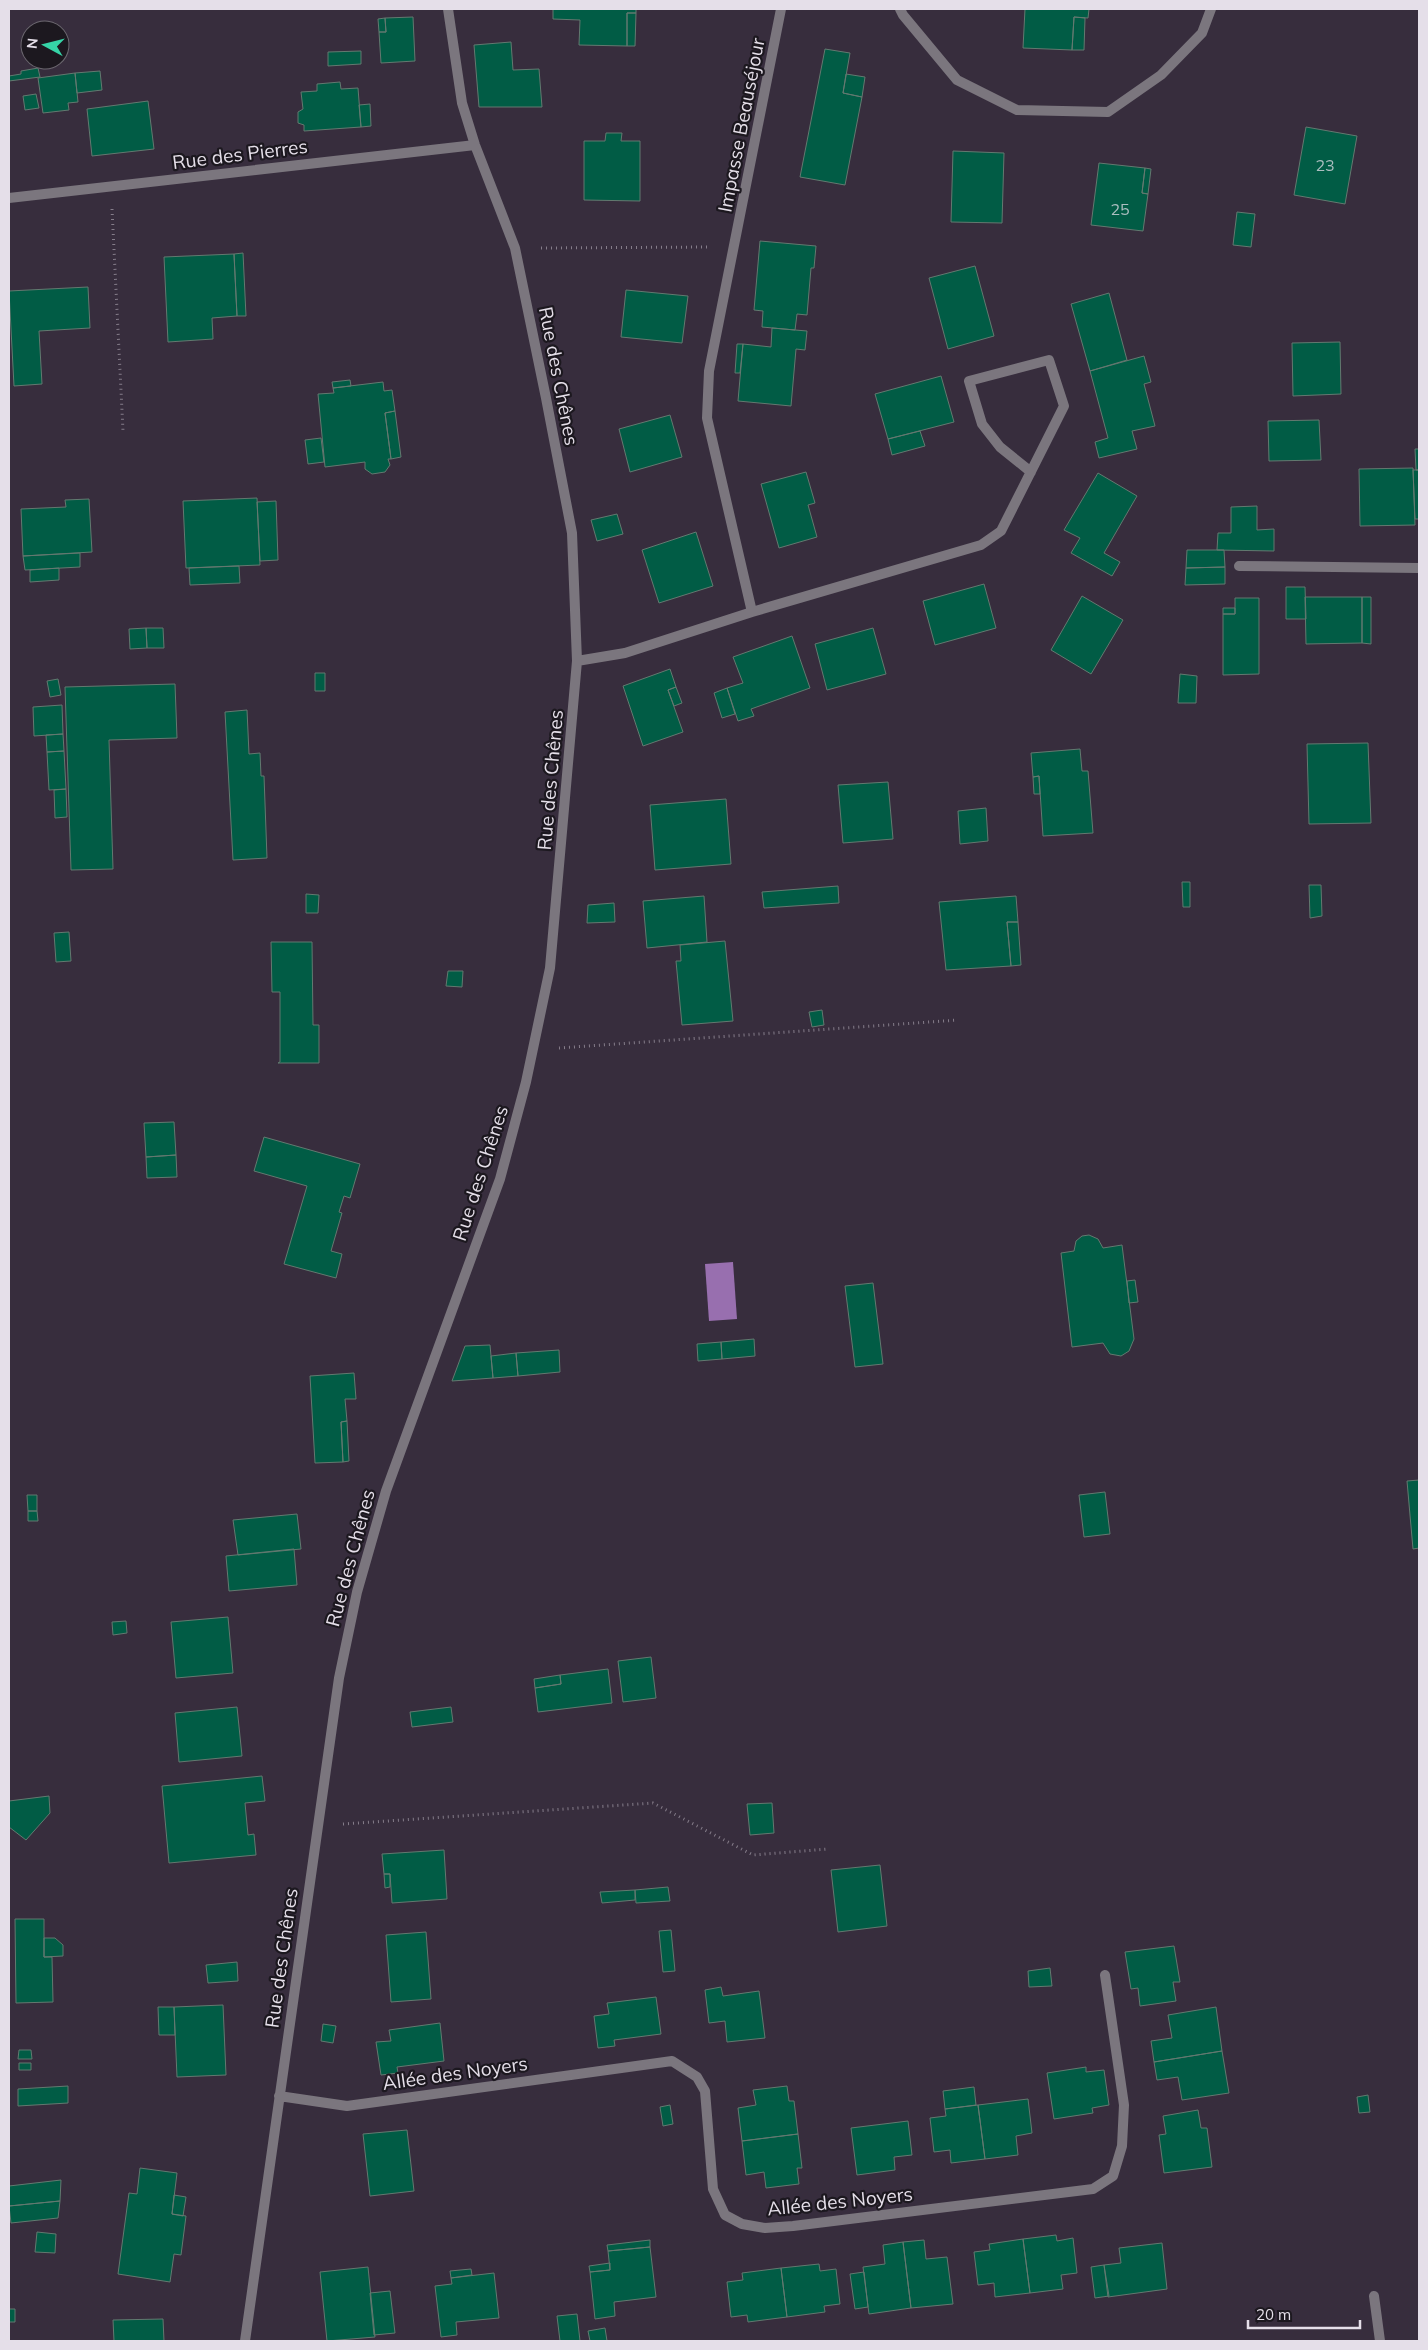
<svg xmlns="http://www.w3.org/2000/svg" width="1428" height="2350" font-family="Mulish,sans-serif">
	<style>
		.water { fill: #986faf }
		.building { fill: #015c45; stroke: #637970 }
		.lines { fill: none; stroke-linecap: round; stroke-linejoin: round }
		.path { stroke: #857d8a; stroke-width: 3; stroke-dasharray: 1 4; stroke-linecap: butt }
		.lane { stroke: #7b767e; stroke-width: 10 }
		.street { stroke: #7b767e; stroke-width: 10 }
		.labels { text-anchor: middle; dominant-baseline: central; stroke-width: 4.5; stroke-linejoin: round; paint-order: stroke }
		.number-label { font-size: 16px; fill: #acbec0 }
		.street-label { font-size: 19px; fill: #e5dfe9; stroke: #1c181f }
	</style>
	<rect width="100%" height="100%" fill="#372d3d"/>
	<path class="water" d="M733,1262L737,1319L709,1321L705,1264Z"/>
	<path class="building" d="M553,9H636V13H627V46L579,45L580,20L553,19Z
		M1025,9H1089L1088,18L1074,17L1072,50L1023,48Z
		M627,13H636L635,46H627Z
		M413,17L415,61L381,63L379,32H386L385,18Z
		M1074,17L1085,18L1084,50H1072Z
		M385,18L386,32H379L378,19Z
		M511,42L513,70L539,69L542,107H479L474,45Z
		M825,49L850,53L843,93L862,97L845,185L800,177Z
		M361,51V64L328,66V52Z
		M38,68L40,77L9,81V76L21,74V71Z
		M100,71L102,90L77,93L75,73Z
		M75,73L78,102L68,103L69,110L43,113L38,78Z
		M846,74L865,77L862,97L843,93Z
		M340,82L341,89L358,88L361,127L304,131V125L298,123V112L303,109L301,92L317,91V84Z
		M36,94L39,108L25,110L23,96Z
		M148,101L154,149L92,156L87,109Z
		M370,104L371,126L361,127L359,105Z
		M1306,127L1357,136L1345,204L1294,195Z
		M606,133H622L621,141H640V201L584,200V141H605Z
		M953,151L1004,153L1002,223L951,222Z
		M1099,163L1145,168L1142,193L1148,194L1143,231L1091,225Z
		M1145,168L1151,169L1148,194L1142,193Z
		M1237,212L1255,214L1251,247L1233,245Z
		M760,241L816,246L814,268H811L807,315L797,314L795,330L762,327L763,311L754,310Z
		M243,253L246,316H237L234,254Z
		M234,254L237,316L212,318L213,339L168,342L164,257Z
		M975,266L994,336L948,349L929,278Z
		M88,287L90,328L39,331L42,384L14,386L9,291Z
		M626,290L688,296L682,343L621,337Z
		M1109,293L1127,360L1090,371L1071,304Z
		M772,328L807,331L805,350L796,349L791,406L738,401L743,344L771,347Z
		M1340,342L1341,394L1293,396L1292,343Z
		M737,344H743L740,373H735Z
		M1144,356L1151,382L1144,384L1155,426L1132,431L1137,449L1099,458L1095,442L1108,438L1090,371Z
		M941,376L954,422L888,439L875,394Z
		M350,380L351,386L333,388L332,382Z
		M383,382L384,391L392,390L395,411L385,413L391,459H388L390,465L385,472L372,474L365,469V462L325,467L318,394L334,393L333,388Z
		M395,411L401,457L391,459L385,413Z
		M670,415L682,457L630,472L619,429Z
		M1319,420L1321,460L1269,461L1268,421Z
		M920,431L925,446L892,455L888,439Z
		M321,438L324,462L308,464L305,440Z
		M1415,449H1419V470H1416Z
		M1413,468L1415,525L1360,526L1359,469Z
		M1413,470H1419V519H1415Z
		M806,472L815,503L808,505L817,537L779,548L761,484Z
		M1098,473L1137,496L1104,553L1120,562L1112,576L1071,553L1080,538L1064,530Z
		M257,498L260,565L186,568L183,501Z
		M89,499L92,552L23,556L21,509L66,507L65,500Z
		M276,501L278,560L260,561L257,502Z
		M1257,506V530L1274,529V551L1217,550L1218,533H1231V507Z
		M617,514L623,534L597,541L591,520Z
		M696,532L713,586L659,603L642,550Z
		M1187,550H1224L1225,567L1186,568Z
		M80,553V567L25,570L23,556Z
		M239,566L240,583L190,585L189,568Z
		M1225,567V584L1185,585L1186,568Z
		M59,568V580L30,582V570Z
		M984,584L996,628L935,645L923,601Z
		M1286,587H1305L1306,619H1286Z
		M1082,596L1123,620L1091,674L1051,650Z
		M1305,597H1362V643L1306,644Z
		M1362,597H1371V644L1362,643Z
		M1235,598H1259V674L1223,675V614H1235Z
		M1223,608H1235V614H1223Z
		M146,628H163L164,648H147Z
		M146,628L147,648L130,649L129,629Z
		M873,628L886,674L827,690L815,644Z
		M792,636L810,688L751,709L754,716L738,721L727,688L743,683L733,657Z
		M670,669L676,687L668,690L683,732L643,746L623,686Z
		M315,673H325V691H315Z
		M1180,674L1197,676L1196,703H1178Z
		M58,679L61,695L50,697L47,681Z
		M175,684L177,738L109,740L113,869L71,870L65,687Z
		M676,687L682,703L674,706L668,690Z
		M727,688L735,714L722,718L714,693Z
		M62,705L63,734L34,736L33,707Z
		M247,710L249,754L260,753L261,776H264L267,858L233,860L225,712Z
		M63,734L64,751L47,752L46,735Z
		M1368,743L1371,823L1309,824L1307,744Z
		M1080,749L1082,771H1088L1093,833L1043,836L1039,776L1033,777L1031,753Z
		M64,751L66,789L49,790L47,752Z
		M1039,776L1040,794H1034L1033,777Z
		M888,782L893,839L843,843L838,785Z
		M66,789L67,817L55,818L54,790Z
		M726,799L731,864L655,870L650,805Z
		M986,808L988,841L960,844L958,811Z
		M1182,882H1190V907H1183Z
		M1309,885H1321L1322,916L1310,918Z
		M838,886L839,903L764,908L762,892Z
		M306,894L319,895L318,913H306Z
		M704,896L707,942L647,948L643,901Z
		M1016,896L1018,922H1007L1011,966L946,970L939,902Z
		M614,903L615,922L587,923L588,905Z
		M1007,922H1018L1021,965L1011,966Z
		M69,932L71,961L56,962L54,933Z
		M725,941L733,1021L682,1025L676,961H681L680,945Z
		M271,942H312L313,1025H319V1063H278L280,1062V992H272Z
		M448,971H463L462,987L446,986Z
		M822,1010L824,1025L812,1027L809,1012Z
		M174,1122L176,1155L146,1157L144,1123Z
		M264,1137L360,1164L350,1198L344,1196L339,1212L342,1213L331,1251L342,1254L336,1278L284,1264L307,1186L254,1171Z
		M176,1155L177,1177L147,1178L146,1157Z
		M1089,1235L1098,1239L1103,1248L1122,1245L1134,1339L1129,1351L1121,1356L1110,1354L1103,1343L1072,1347L1061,1253L1074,1251L1076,1241L1082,1236Z
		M1135,1280L1138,1302L1129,1303L1127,1281Z
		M873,1283L883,1364L855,1367L845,1286Z
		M754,1339L755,1356L722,1359L721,1342Z
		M721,1342L722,1359L698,1361L697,1344Z
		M490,1345L493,1378L452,1381L465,1346Z
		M559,1350L560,1372L518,1376L516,1353Z
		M516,1353L518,1376L493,1378L491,1356Z
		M354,1373L356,1399H345L347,1421L341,1422L343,1462L315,1463L310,1376Z
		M347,1421L349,1461L343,1462L341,1422Z
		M1419,1480V1548L1413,1549L1407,1481Z
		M1105,1492L1110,1534L1084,1537L1079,1495Z
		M27,1495H37V1511H28Z
		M28,1511H37L38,1521H28Z
		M297,1514L301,1549L238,1555L233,1520Z
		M294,1549L297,1585L229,1591L226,1556Z
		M228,1617L233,1673L176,1678L171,1622Z
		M126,1621L127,1633L113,1635L112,1622Z
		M651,1657L656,1698L623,1702L618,1661Z
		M608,1669L612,1703L538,1712L535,1688L561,1684L560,1675Z
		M560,1675L561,1684L535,1688L534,1679Z
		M237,1707L242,1756L179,1762L175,1713Z
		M451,1707L453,1722L412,1727L410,1712Z
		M262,1776L265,1801L245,1803L248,1835L254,1834L256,1855L169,1863L162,1786Z
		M49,1796L50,1813L26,1840L9,1827V1801Z
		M772,1803L774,1833L750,1835L747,1804Z
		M444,1850L447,1899L392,1903L390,1874H384L382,1854Z
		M880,1865L887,1926L838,1932L831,1870Z
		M384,1874H390V1887L385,1888Z
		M668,1887L670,1901L636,1903L635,1890Z
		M635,1890V1900L602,1903L600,1892Z
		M15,1919H44V1957H52L53,2002L16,2003Z
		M671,1930L675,1971L663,1972L659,1931Z
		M426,1932L431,1999L391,2002L386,1935Z
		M44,1938H55L63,1945V1956L44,1957Z
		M1174,1946L1180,1982H1173L1176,2001L1140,2006L1138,1988L1131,1989L1125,1952Z
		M237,1962L238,1981L208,1983L206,1965Z
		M1050,1968L1052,1986L1029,1987L1028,1971Z
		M721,1987L723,1996L759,1991L765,2038L727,2042L725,2021L709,2023L705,1990Z
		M656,1997L661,2034L614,2040L615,2046L598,2048L594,2016L609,2014L607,2003Z
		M223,2005L226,2075L177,2077L174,2007Z
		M158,2007H174L175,2035H159Z
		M1216,2007L1222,2051L1154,2062L1151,2041L1172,2038L1168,2015Z
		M440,2023L444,2061L397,2067L398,2073L381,2075L376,2042L391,2041L389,2030Z
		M323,2024L336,2026L333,2043L321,2041Z
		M19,2050H31L32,2059H18Z
		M1222,2051L1229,2093L1182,2100L1178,2077L1157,2080L1154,2062Z
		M19,2063H31V2070H19Z
		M1086,2067V2072L1104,2070L1109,2105L1092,2108L1093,2113L1054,2119L1047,2073Z
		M68,2086V2103L18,2106V2089Z
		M787,2086L789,2101H794L798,2134L742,2141L738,2108L756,2105L753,2090Z
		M974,2087L976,2105L945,2109L943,2091Z
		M1368,2095L1370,2112L1359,2113L1357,2097Z
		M1028,2099L1032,2133L1016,2136L1018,2155L985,2159L978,2105Z
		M670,2105L673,2124L663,2126L660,2107Z
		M978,2105L985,2159L951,2163L950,2150L934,2152L930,2118L946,2116L945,2109Z
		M1198,2110L1201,2128H1207L1212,2167L1164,2173L1159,2135L1166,2134L1163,2116Z
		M908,2121L912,2155L894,2157L895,2170L857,2175L851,2128Z
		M407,2130L414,2191L370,2196L363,2134Z
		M798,2134L802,2168H797L799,2184L766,2188L764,2172L746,2175L742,2141Z
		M140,2168L177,2173L172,2214L186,2216L181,2255L174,2254L170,2282L118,2274L129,2193L137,2194Z
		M61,2180L60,2201L9,2206V2186Z
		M174,2195L186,2197L183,2216L172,2214Z
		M60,2201L58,2218L11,2223L9,2206Z
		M37,2232L56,2234L55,2253L35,2252Z
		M1056,2235L1057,2241L1073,2238L1077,2273L1061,2275L1063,2289L1030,2293L1023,2239Z
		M1023,2239L1030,2293L995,2297L994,2283L978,2285L974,2252L990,2250L989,2244Z
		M650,2240V2247L608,2251L607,2245Z
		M924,2240L926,2259L947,2257L953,2304L911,2308L903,2242Z
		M903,2242L911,2308L869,2314L863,2267L885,2264L883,2245Z
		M1162,2243L1167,2289L1108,2297L1104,2265L1121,2263L1119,2248Z
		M650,2247L656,2297L614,2302L615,2316L595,2319L590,2272L610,2270L608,2251Z
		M610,2263V2270L590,2272L589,2266Z
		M819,2264L820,2271L836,2269L840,2304L824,2306L825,2312L787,2317L781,2268Z
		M1104,2265L1109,2296L1095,2298L1091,2267Z
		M368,2267L375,2337L327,2341L320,2272Z
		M781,2268L787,2317L748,2322L747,2315L731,2317L727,2282L743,2280L742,2273Z
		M471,2269L472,2275L451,2278L450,2271Z
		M864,2272L868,2307L855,2309L850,2274Z
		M494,2273L499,2318L456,2322L457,2335L441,2337L435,2286L452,2284L451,2278Z
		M390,2291L395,2333L374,2335L370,2293Z
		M9,2309H15V2322H9Z
		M577,2314L580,2341H560L557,2316Z
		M163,2319L164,2341H114L113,2320Z
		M605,2328L607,2341H590L588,2331Z"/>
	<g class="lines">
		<path class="path" d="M112,209L123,431
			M541,248L709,247
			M559,1048L958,1020
			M343,1824L653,1803L753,1855L828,1849"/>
		<path class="lane" d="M1239,566L1419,568"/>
		<path class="street" d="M900,9L903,15L957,80L1017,110L1108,112L1161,75L1202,33L1211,9
			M9,198L475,145
			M752,612L707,418L709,371L781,9
			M577,661L625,653L752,612L981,545L1001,531L1064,406L1049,360L969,381L982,424L1000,447L1031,472
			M279,2096L347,2106L672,2061L697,2077L705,2091L713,2189L725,2215L742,2224L765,2228L793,2226L1093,2189L1113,2176L1122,2146L1124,2105L1105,1975
			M1374,2296L1380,2341
			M245,2341L339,1678L357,1592L386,1491L500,1179L526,1082L550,968L577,661L572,533L546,398L515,248L475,145L462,103L448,9"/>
	</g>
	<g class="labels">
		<g class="number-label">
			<text x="1325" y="165">23</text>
			<text x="1120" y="209">25</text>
		</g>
		<g class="street-label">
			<text transform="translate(741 125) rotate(-79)">Impasse Beauséjour</text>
			<text transform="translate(240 154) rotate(-7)">Rue des Pierres</text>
			<text transform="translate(559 376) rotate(79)">Rue des Chênes</text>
			<text transform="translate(550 780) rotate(-85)">Rue des Chênes</text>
			<text transform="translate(480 1173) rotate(-72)">Rue des Chênes</text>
			<text transform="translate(350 1558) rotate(-75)">Rue des Chênes</text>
			<text transform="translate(281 1958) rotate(-82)">Rue des Chênes</text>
			<text transform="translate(455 2073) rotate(-8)">Allée des Noyers</text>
			<text transform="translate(840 2201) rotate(-6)">Allée des Noyers</text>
		</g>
	</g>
	<rect width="1428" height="2350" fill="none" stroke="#e5dfe9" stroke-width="20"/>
	<g transform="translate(45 45) rotate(277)"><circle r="24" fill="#1c181f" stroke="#6c6870"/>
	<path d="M0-4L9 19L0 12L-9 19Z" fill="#36d4a7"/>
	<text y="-8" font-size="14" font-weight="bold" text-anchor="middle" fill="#e5dfe9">N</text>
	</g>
	<path d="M1248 2320v8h112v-8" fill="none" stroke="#e5dfe9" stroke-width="2.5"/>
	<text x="1256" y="2320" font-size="15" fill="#e5dfe9" stroke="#1c181f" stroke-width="4" paint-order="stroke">20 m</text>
</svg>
